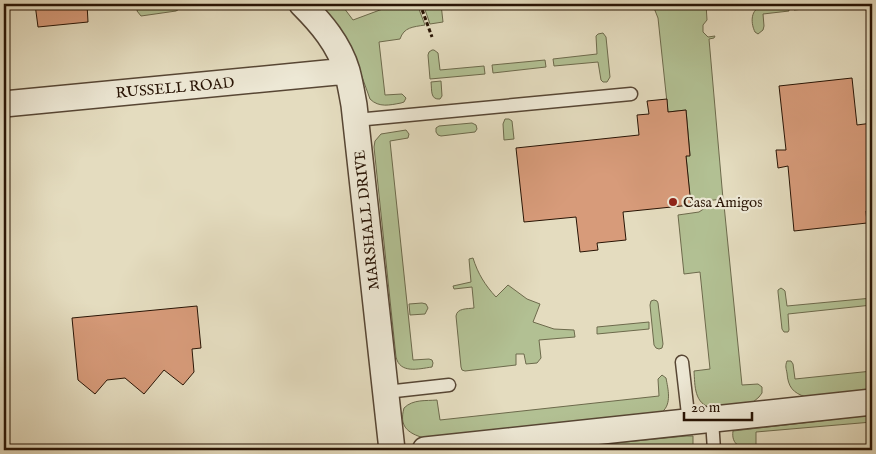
<svg xmlns="http://www.w3.org/2000/svg" width="876" height="454" font-family="'IM FELL English',serif">
	<style>
		.green { fill: #b2c093; stroke: #6d6a4c }
		.building { fill: #d79b7a; stroke: #281405 }
		.lines { fill: none; stroke-linecap: round; stroke-linejoin: round }
		.service-casing { stroke: #574634; stroke-width: 15 }
		.minor-casing { stroke: #574634; stroke-width: 28 }
		.path { stroke: #281405; stroke-width: 3; stroke-dasharray: 4 2.5; stroke-linecap: butt }
		.service { stroke: #ede8d5; stroke-width: 12 }
		.minor { stroke: #ede8d5; stroke-width: 25 }
		.poi-dot { fill: #8f2418; stroke: #ede8d5; stroke-width: 2 }
		.labels { text-anchor: middle; dominant-baseline: central; stroke-width: 4.5; stroke-linejoin: round; paint-order: stroke }
		.street-label { font-size: 15px; fill: #281405; stroke: #ede8d5 }
		.poi-label { font-size: 15px; fill: #281405; stroke: #ede8d5; text-anchor: start }
	</style>
	<rect width="100%" height="100%" fill="#e4dcbf"/>
	<filter id="stains"><feTurbulence type="fractalNoise" baseFrequency=".004" numOctaves="4"/><feColorMatrix values="0 0 0 0 .2 0 0 0 0 .09 0 0 0 0 .02 0 0 0 .5 -.17"/></filter>
	<radialGradient id="worn" r=".72"><stop offset=".6" stop-color="#630" stop-opacity="0"/><stop offset="1" stop-color="#630" stop-opacity=".3"/></radialGradient>
	<path class="green" d="M142,4L161,9L163,4H185L181,8L176,11L141,16L137,11L138,7Z
		M320,4H341L353,20L396,4H417L425,25C413,27 404,27 400,39L379,42L385,95L402,94L406,98L404,102L401,103C390,105 379,108 370,99L352,49L341,30Z
		M423,4H441L443,22L430,24Z
		M647,4H706L707,20L703,25V32L708,37L715,36L714,38L709,39L723,199L705,201L695,207L691,208L686,156L690,155L686,110L668,112L658,18L654,8Z
		M788,4L789,11L763,14L764,26L763,30L758,34L755,32C751,24 750,11 760,7C766,4 782,4 788,4Z
		M793,4H854L794,10Z
		M603,33L606,37L610,77L607,82H603L601,80L598,62L554,66L553,59L597,54L596,36L598,34Z
		M432,50H434L438,53L440,70L484,66L485,74L430,79L428,55L429,52Z
		M545,60L546,67L493,73L492,65Z
		M441,81L442,96L440,99C430,100 432,90 431,82Z
		M505,119H509L512,121L514,139L504,140L503,124Z
		M472,123L476,125L477,129L475,132L441,136L438,135L436,132V128L439,126Z
		M406,130L409,134L408,138L390,141L413,360L429,359L432,360L433,363L432,367C418,369 400,374 396,357L374,147L375,141L381,134Z
		M724,205L742,385L758,384L762,387V393L759,397L752,403L712,408C694,404 695,386 694,371L710,369L700,272L684,274L678,215L699,212L708,206Z
		M473,258C478,274 485,285 496,297L508,285L527,299L540,304L533,322L554,329L574,330L575,337L539,340L541,358L537,363L526,364L524,354H516V365L465,371L462,370L461,367L456,316C457,308 467,309 474,308L472,287L454,289L453,286L471,282L469,259Z
		M781,288L784,290L785,291L787,306L872,298V305L788,314L789,330L788,332H784L782,329L778,292V290Z
		M654,300L657,301L658,303L663,344L662,348L659,349L656,348L654,345L650,305L651,301Z
		M422,303L426,304L428,308L425,314L410,315L409,304Z
		M649,322V329L597,334V327Z
		M787,361H791L793,364L795,379L872,371V390L806,397C793,393 788,387 787,373C786,368 785,366 787,361Z
		M662,375L666,378C668,389 672,404 662,412L424,438C407,433 399,426 404,408C413,399 426,401 437,400L440,420L659,396L658,379Z
		M872,415V422L756,432V446L754,448C741,449 731,445 733,431Z
		M686,436H693V444L691,446L682,450H545Z"/>
	<path class="building" d="M35,4H87L88,22L38,27Z
		M852,78L857,125L872,123V210L866,211L867,223L794,231L788,166L778,168L776,150H786L779,86Z
		M667,99L668,112L686,110L690,156H686L691,205L623,212L626,240L597,243L598,250L580,252L576,217L524,222L516,148L639,135L637,115L649,114L647,101Z
		M197,306L201,348L192,349L194,372L183,385L164,370L144,394L125,378L107,380L95,394L78,380L72,318Z"/>
	<g class="lines">
		<g class="service-casing">
			<path id="service" d="M356,120L631,94
				M682,362L689,423
				M386,392L449,385
				M712,420L714,450"/>
		</g>
		<g class="minor-casing">
			<path id="minor" d="M302,4C321,23 339,44 347,71C350,82 352,94 354,105L392,450
				M4,104L347,71
				M425,450L872,402"/>
		</g>
		<path class="path" d="M420,4L432,37"/>
		<use href="#service" class="service"/>
		<use href="#minor" class="minor"/>
	</g>
	<circle class="poi-dot" cx="673" cy="202" r="5"/>
	<g class="labels">
		<g class="street-label">
			<text transform="translate(175 88) rotate(-5)">RUSSELL ROAD</text>
			<text transform="translate(367 220) rotate(-96)">MARSHALL DRIVE</text>
		</g>
		<g class="poi-label">
			<text x="683" y="202">Casa Amigos</text>
		</g>
	</g>
	<rect width="876" height="454" fill="none" stroke="#e4dcbf" stroke-width="20"/>
	<rect x="5" y="5" width="866" height="444" fill="none" stroke="#281405" stroke-width="2.5"/>
	<rect x="10" y="10" width="856" height="434" fill="none" stroke="#281405"/>
	<path d="M684 412v8h68v-8" fill="none" stroke="#281405" stroke-width="2.5"/>
	<text x="691" y="412" font-size="15" fill="#281405" stroke="#ede8d5" stroke-width="4" paint-order="stroke">20 m</text>
	<rect width="100%" height="100%" filter="url(#stains)"/>
	<rect width="100%" height="100%" fill="url(#worn)"/>
</svg>
